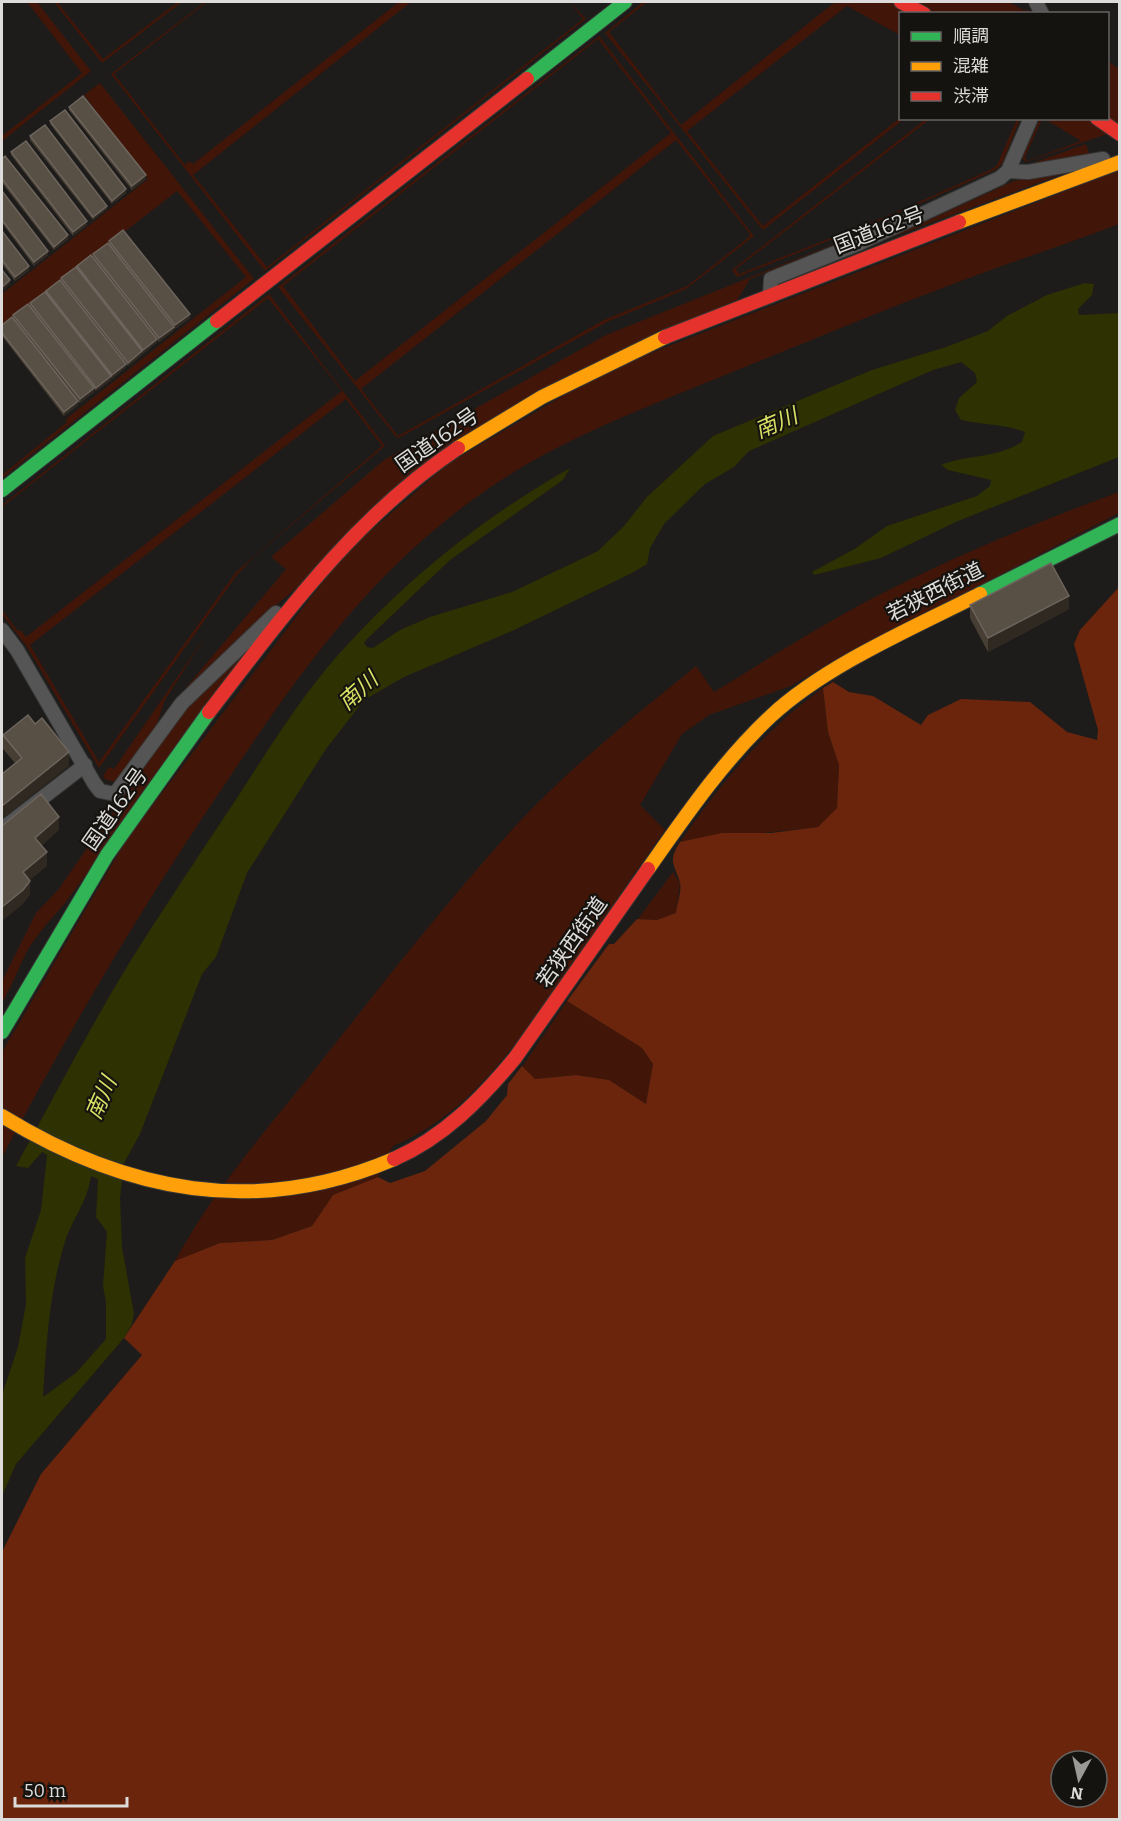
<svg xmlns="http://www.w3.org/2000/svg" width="1121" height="1821" font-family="Bitter,'Noto Sans JP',serif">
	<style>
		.green { fill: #411609; fill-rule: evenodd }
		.forest { fill: #6a250c; fill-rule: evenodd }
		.water { fill: #2e3102; fill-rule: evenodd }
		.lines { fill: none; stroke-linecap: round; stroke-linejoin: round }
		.street-casing { stroke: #373736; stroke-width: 16 }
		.fast-casing { stroke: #373736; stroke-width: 16 }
		.slow-casing { stroke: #373736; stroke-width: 16 }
		.jam-casing { stroke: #373736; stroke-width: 16 }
		.street { stroke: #555; stroke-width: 14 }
		.fast { stroke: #30b455; stroke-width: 14 }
		.slow { stroke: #ff9f0a; stroke-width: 14 }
		.jam { stroke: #e5322d; stroke-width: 14 }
		.wall { fill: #473e34 }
		.shaded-wall { fill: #302922 }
		.building { fill: #584f45; stroke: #6d655d; stroke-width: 1.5 }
		.labels { text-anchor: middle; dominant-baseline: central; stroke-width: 4.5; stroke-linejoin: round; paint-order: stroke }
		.street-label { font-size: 21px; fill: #dedcda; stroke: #151310 }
		.water-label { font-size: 22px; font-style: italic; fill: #d7e063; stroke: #151310 }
	</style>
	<rect width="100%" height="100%" fill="#1d1c1a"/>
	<path class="green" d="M27,2H37L91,71L2,141V136L82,73Z
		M54,2H57L103,59L178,2H182L102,63Z
		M205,2H207L114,74L185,165L189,161L193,164L399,2H411L193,175L267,267L583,19L570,2L586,19L265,271L111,74Z
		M643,2H647L609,32L681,125L835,2H1009L1025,11L1027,9L1029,13L900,14V35L847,6L687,131L763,226L900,118L904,119L763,230L605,33Z
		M599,36L754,236L686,289L607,322L399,438L396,437L278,287ZM598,39L671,133L355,381L283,286ZM676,140L750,234L749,237L687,286L604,320L398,436L361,389Z
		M1108,61L1119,69V130L1026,162L1022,158L1040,119H1042L1025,157L1027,161L1081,141L1045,119L1108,118Z
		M100,83L254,279L2,478V475L67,422L66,419L246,277L177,191L2,327V294L148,179L84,95Z
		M926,119H930L736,269L739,274L892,214L992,169L997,165L1017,119H1020L1002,164L995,170L894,215L737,277L732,270Z
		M1086,144L1090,156L1027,165Z
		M1073,170L885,240L1014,181Z
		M1119,170V224C1067,244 1014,261 961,281C885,309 810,341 735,371C657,403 577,432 506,477C378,559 303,667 221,790C141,908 69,1031 2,1157V1052L127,839L344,554L449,463L605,371Z
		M893,220L750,279L737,300L535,392L259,619L183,691L286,569L271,557L384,460L606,335Z
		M269,294L385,446L254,557L237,575L99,768L27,647L2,614V610L18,631L21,630L26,637L342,391L268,298L2,507V505ZM346,399L382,446L236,572L99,762L30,645Z
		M1119,492V513L827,665L791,686L709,715L682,734L640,805L665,830C634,874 604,918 573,962C525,1032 475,1112 393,1146L378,1177L333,1195L312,1226L272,1240L220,1243L175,1261C213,1190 269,1127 319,1064C385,981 450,897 522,819C575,763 636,715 696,666L714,692C758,665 802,637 847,612C934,564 1027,526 1119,492Z
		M263,631L66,902C52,918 38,933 27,951C18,969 12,986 2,1003V981L36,913L58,890L188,703Z
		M207,634L165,700L155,729L122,776L116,782L106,780L103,776L109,767L114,769Z
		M823,688L828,732L839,765L837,808L818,827L680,842C721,783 764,730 823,688Z
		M673,872L680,884L676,913L657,920L638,919Z
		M567,1001L642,1048L653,1064L646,1104L609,1080L576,1075L535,1079L522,1067Z"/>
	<path class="forest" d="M1119,587V1819L2,1820V1552L41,1474L142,1355L124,1338L175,1261L220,1243L272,1240L312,1226L333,1195L378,1177L390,1183L425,1171L486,1121L507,1095L508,1084L522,1066L535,1079L576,1075L609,1080L646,1104L653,1064L642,1048L567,1001L609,944H614L637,919L657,920L676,913C677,904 682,891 680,883C675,864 667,862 680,842L722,833H771L818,827L837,808L839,765L828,732L823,688L833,682L849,692L873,696L921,725L928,715L961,699L1030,702L1067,732L1097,740L1098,730L1074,644L1080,630ZM1061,1761H1097V1797H1061Z"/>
	<path class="water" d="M1085,283L1094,284L1092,295L1078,309L1079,315L1119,313V457L958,521L881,558L814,575L812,572L856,548L887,526L977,496L990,486L991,480L948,470L941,465C970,454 995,459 1022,442L1025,432C1006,424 982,425 961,420L955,410L959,398L977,382L975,373L961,362L933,370L749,451L734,467L705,484L664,524L650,548L647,564L632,573L512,631L404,677L364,700L326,749L247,873L216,957L202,974L140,1134L124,1163L120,1198L122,1247L134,1314L132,1324L124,1338L16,1464L2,1496V1395L18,1347L26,1304L25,1258L41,1210L47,1155L42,1152L28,1168L16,1166C54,1097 90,1027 131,960C161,912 192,866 223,819C260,764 294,705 338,655C405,580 482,518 570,468L563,480L450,560L367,639L364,643L367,647L373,648L400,630L430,617L512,592L598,551L624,526L647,497L713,436L872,370L946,347L988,331L1007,316L1047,295ZM91,1176L98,1179L96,1217L107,1232L103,1286L106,1302V1339L76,1373L43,1397C46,1347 49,1294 64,1245C71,1220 87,1204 91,1176Z"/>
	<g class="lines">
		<g class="street-casing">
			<path id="street" d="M1036,2L1042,14
				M1008,171L1028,172L1103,159
				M770,295L771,279L860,243L1000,178L1008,171L1031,118
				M2,630L17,650L94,783L100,791L115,794L182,703L276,613
				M2,829L85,765"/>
		</g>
		<g class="fast-casing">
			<path id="fast" d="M527,79L625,2
				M2,490L217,321
				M980,594L1120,524
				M2,1032L107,855L209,712"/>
		</g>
		<g class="slow-casing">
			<path id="slow" d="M959,222L1120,162
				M458,448L542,397L665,337
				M648,869C686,815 723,761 771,716C826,665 913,628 980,594
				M2,1116C126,1192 256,1218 394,1159"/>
		</g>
		<g class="jam-casing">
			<path id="jam" d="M901,2L924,14
				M1097,118L1120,134
				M217,321L527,79
				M665,337L959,222
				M209,712C284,615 355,517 458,448
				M394,1159C444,1137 481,1099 515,1058L648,869"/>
		</g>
		<use href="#street" class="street"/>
		<use href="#fast" class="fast"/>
		<use href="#slow" class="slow"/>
		<use href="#jam" class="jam"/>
	</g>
	<path class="wall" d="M69,107L146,179L132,190L69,110Z
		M50,121L126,193L112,204L50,124Z
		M30,136L107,209L93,220L30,140Z
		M11,152L87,225L73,236L11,155Z
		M2,159L68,239L54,250L2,183Z
		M2,191L48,255L34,266L2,223Z
		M2,231L29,270L15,281L2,264Z
		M109,241L190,318L175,329L174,327V330L159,342L157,339V342L143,354L142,352V355L128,366L126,364V367L112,379L111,377V380L96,391L30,307V303L46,293V291L61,281V278L77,268V266L93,257V254L109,244Z
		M13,315L94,392L80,403L78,401V405L64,416L2,336V325L13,318Z
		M970,605L1069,609L988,652L970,618Z
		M3,735L69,766L15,763L3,749Z"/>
	<path class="shaded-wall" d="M146,175V179L132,190V186Z
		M126,189V193L112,204V201Z
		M107,206V209L93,220V217Z
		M87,221V225L73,236V232Z
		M68,235V239L54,250V247Z
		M48,251V255L34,266V262Z
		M29,266V270L15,281V277Z
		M10,280V284L2,291V287Z
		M190,314V318L175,329V325Z
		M174,327V330L159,342V338Z
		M157,339V342L143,354V350Z
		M142,351V355L128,366V363Z
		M126,364V367L112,379V375Z
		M111,376V380L96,391V388Z
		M94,388V392L80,403V399Z
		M78,401V405L64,416V412Z
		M1069,596V609L988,652V638Z
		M69,752V766L2,819V806Z
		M59,817V830L35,852V838Z
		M47,852V866L23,886V872Z
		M30,881V895L23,904L2,921V907Z"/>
	<path class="building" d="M83,96L146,175L132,186L69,107Z
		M65,110L126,189L112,201L50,121Z
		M45,125L107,206L93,217L30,136Z
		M26,141L87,221L73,232L11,152Z
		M5,156L68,235L54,247L2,179V159Z
		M2,191L48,251L34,262L2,220Z
		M123,230L190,314L175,325L109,241Z
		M2,231L29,266L15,277L2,260Z
		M108,243L174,327L159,338L93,254Z
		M91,255L157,339L143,350L77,266Z
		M76,267L142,351L128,363L61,278Z
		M2,270L10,280L2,287Z
		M60,280L126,364L112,375L46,291Z
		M45,292L111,376L96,388L30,303Z
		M28,304L94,388L80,399L13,315Z
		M12,317L78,401L64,412L2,333V325Z
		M1051,563L1069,596L988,638L970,605Z
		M28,715L35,724L42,718L69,752L2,806V774L22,758L3,735Z
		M41,794L59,817L35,838L47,852L23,872L30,881L23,890L2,907V826Z"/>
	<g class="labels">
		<g class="street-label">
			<text transform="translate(879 230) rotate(-21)">国道162号</text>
			<text transform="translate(437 440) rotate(-35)">国道162号</text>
			<text transform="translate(935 592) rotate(-27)">若狭西街道</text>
			<text transform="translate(115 809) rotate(-55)">国道162号</text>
			<text transform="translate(572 942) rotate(-55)">若狭西街道</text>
		</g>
		<g class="water-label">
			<text transform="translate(776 423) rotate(-23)">南川</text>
			<text transform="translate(358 691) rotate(-42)">南川</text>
			<text transform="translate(101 1098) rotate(-66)">南川</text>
		</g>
	</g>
	<rect width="1121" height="1821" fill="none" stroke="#dedcda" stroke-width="6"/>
	<rect x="899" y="12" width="210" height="108" fill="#151310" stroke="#656361" stroke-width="1.5"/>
	<rect x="911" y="32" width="30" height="9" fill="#30b455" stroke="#656361" stroke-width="1.5"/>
	<text x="953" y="42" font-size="18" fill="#dedcda">順調</text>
	<rect x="911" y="62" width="30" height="9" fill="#ff9f0a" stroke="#656361" stroke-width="1.5"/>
	<text x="953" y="72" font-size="18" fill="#dedcda">混雑</text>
	<rect x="911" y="92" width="30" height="9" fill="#e5322d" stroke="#656361" stroke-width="1.5"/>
	<text x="953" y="102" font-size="18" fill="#dedcda">渋滞</text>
	<g transform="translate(1079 1779) rotate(188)"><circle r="28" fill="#151310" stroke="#656361" stroke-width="1.5"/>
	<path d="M0-4.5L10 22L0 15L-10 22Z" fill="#9a9997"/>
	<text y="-9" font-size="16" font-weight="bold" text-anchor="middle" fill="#dedcda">N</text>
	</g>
	<path d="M15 1797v9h112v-9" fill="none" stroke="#dedcda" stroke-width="3"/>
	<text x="24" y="1797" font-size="18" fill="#dedcda" stroke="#151310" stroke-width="4.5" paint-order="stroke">50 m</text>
</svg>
